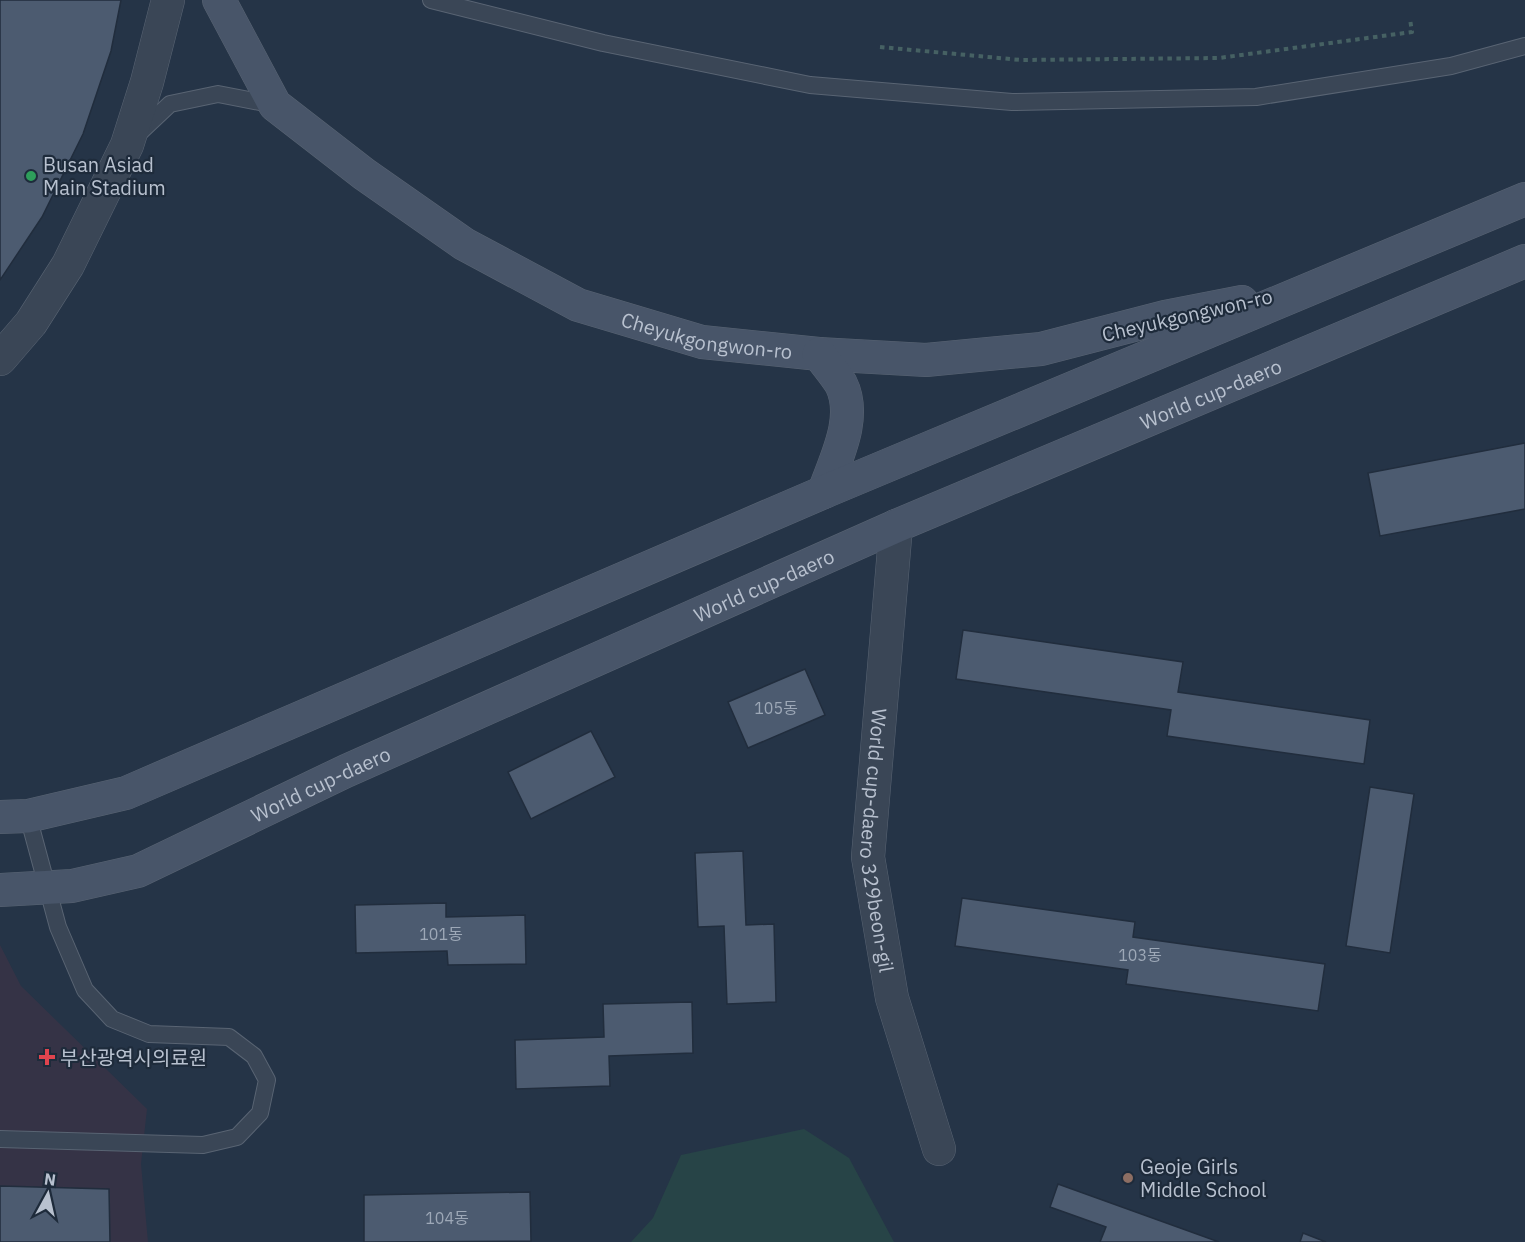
<svg xmlns="http://www.w3.org/2000/svg" width="1525" height="1242" font-family="'IBM Plex Sans','Noto Sans KR',sans-serif">
	<style>
		.medical { fill: #353346 }
		.green { fill: #274447 }
		.building { fill: #4c5b70; stroke: #212d3d; stroke-width: 1.5 }
		.lines { fill: none; stroke-linecap: round; stroke-linejoin: round }
		.service-casing { stroke: #596473; stroke-width: 18 }
		.minor-casing { stroke: #596473; stroke-width: 34 }
		.tertiary-casing { stroke: #596473; stroke-width: 34 }
		.secondary-casing { stroke: #596473; stroke-width: 34 }
		.path { stroke: #466163; stroke-width: 4; stroke-dasharray: 4.5 4.5; stroke-linecap: butt }
		.service { stroke: #3a4656; stroke-width: 16 }
		.minor { stroke: #3a4656; stroke-width: 33 }
		.tertiary { stroke: #3a4656; stroke-width: 33 }
		.secondary { stroke: #485569; stroke-width: 33 }
		.leisure-dot { fill: #2e9e5b; stroke: #1e2b3b; stroke-width: 2 }
		.health-dot { fill: #e0444e; stroke: #1e2b3b; stroke-width: 2 }
		.education-dot { fill: #8d6e63; stroke: #1e2b3b; stroke-width: 2 }
		.labels { text-anchor: middle; dominant-baseline: central; stroke-width: 4.5; stroke-linejoin: round; paint-order: stroke }
		.number-label { font-size: 16px; fill: #9da8b7 }
		.poi-label { font-size: 20px; fill: #b8c1cf; stroke: #1e2b3b; text-anchor: start }
		.street-label { font-size: 20px; fill: #b8c1cf; stroke: #1e2b3b }
	</style>
	<rect width="100%" height="100%" fill="#253447"/>
	<path class="medical" d="M0,945L21,986L147,1109L141,1164L148,1242H0Z"/>
	<path class="green" d="M804,1129L849,1158L894,1242H631L653,1218L681,1155Z"/>
	<path class="building" d="M0,0H121L111,51L83,134L42,217L0,280Z
		M1525,443V509L1380,536L1368,473Z
		M963,630L1183,662L1178,692L1370,720L1364,764L1167,736L1171,710L956,679Z
		M805,669L825,715L748,748L728,702Z
		M591,731L615,777L531,819L508,772Z
		M1370,787L1414,794L1390,953L1346,946Z
		M743,851L746,925L774,924L776,1002L727,1004L724,926L698,927L695,853Z
		M962,898L1135,922L1133,937L1325,964L1318,1011L1126,984L1128,970L955,946Z
		M446,903V917L525,915L526,964L448,965L447,951L356,953L355,905Z
		M692,1002L693,1053L609,1056L610,1086L516,1089L515,1040L604,1037L603,1004Z
		M1058,1184L1219,1242H1100L1106,1227L1050,1207Z
		M0,1186L109,1189L110,1242H0Z
		M530,1192L531,1241L364,1242V1195Z
		M1303,1233L1326,1242H1300Z"/>
	<g class="lines">
		<g class="service-casing">
			<path id="service" d="M431,0L603,43L810,85L1012,102L1256,97L1451,66L1525,46
				M136,136L170,104L218,94L275,105
				M0,1139L203,1145L237,1137L260,1113L267,1080L254,1056L229,1037L149,1034L112,1019L85,990L58,927L28,816"/>
		</g>
		<g class="minor-casing">
			<g id="minor">
				<path id="s1" d="M896,526L868,857L892,998L939,1149"/>
			</g>
		</g>
		<g class="tertiary-casing">
			<path id="tertiary" d="M0,359L31,323L68,265L127,145L147,82L168,0"/>
		</g>
		<g class="secondary-casing">
			<g id="secondary">
				<path id="s2" d="M219,0L275,105L364,174L464,244L578,305L702,342L819,354L926,360L1041,349L1165,317L1242,302"/>
				<path d="M819,354C826,364 835,374 841,384C858,418 835,460 824,492"/>
				<path d="M0,817L28,816L126,793L824,492L1525,199"/>
				<path id="s3" d="M0,890L72,886L138,871L346,771L896,526L1525,261"/>
			</g>
		</g>
		<path class="path" d="M880,47L1021,60L1219,58L1412,32L1410,19"/>
		<use href="#service" class="service"/>
		<use href="#minor" class="minor"/>
		<use href="#tertiary" class="tertiary"/>
		<use href="#secondary" class="secondary"/>
	</g>
	<circle class="leisure-dot" cx="31" cy="176" r="6"/>
	<path class="health-dot" d="M44 1048h6v6h6v6h-6v6h-6v-6h-6v-6h6z"/>
	<circle class="education-dot" cx="1128" cy="1178" r="6"/>
	<g class="labels">
		<g class="number-label">
			<text x="776" y="708">105동</text>
			<text x="441" y="934">101동</text>
			<text x="1140" y="955">103동</text>
			<text x="447" y="1218">104동</text>
		</g>
		<g class="poi-label">
			<text x="43" y="164">Busan Asiad<tspan x="43" dy="23">Main Stadium</tspan></text>
			<text x="60" y="1057">부산광역시의료원</text>
			<text x="1140" y="1166">Geoje Girls<tspan x="1140" dy="23">Middle School</tspan></text>
		</g>
		<g class="street-label">
			<text transform="translate(1187 315) rotate(-13)">Cheyukgongwon-ro</text>
			<text stroke="none"><textPath href="#s2" startOffset="616">Cheyukgongwon-ro</textPath></text>
			<text stroke="none"><textPath href="#s3" startOffset="1314">World cup-daero</textPath></text>
			<text stroke="none"><textPath href="#s3" startOffset="828">World cup-daero</textPath></text>
			<text stroke="none"><textPath href="#s3" startOffset="342">World cup-daero</textPath></text>
			<text stroke="none"><textPath href="#s1" startOffset="316">World cup-daero 329beon-gil</textPath></text>
		</g>
	</g>
	<g transform="translate(48 1194) rotate(8)" stroke="#1e2b3b" stroke-width="4.5" paint-order="stroke">
	<path d="M0-4.5L10 22L0 15L-10 22Z" fill="#b8c1cf"/>
	<text y="-9" font-size="16" font-weight="bold" text-anchor="middle" fill="#b8c1cf">N</text>
	</g>
</svg>
